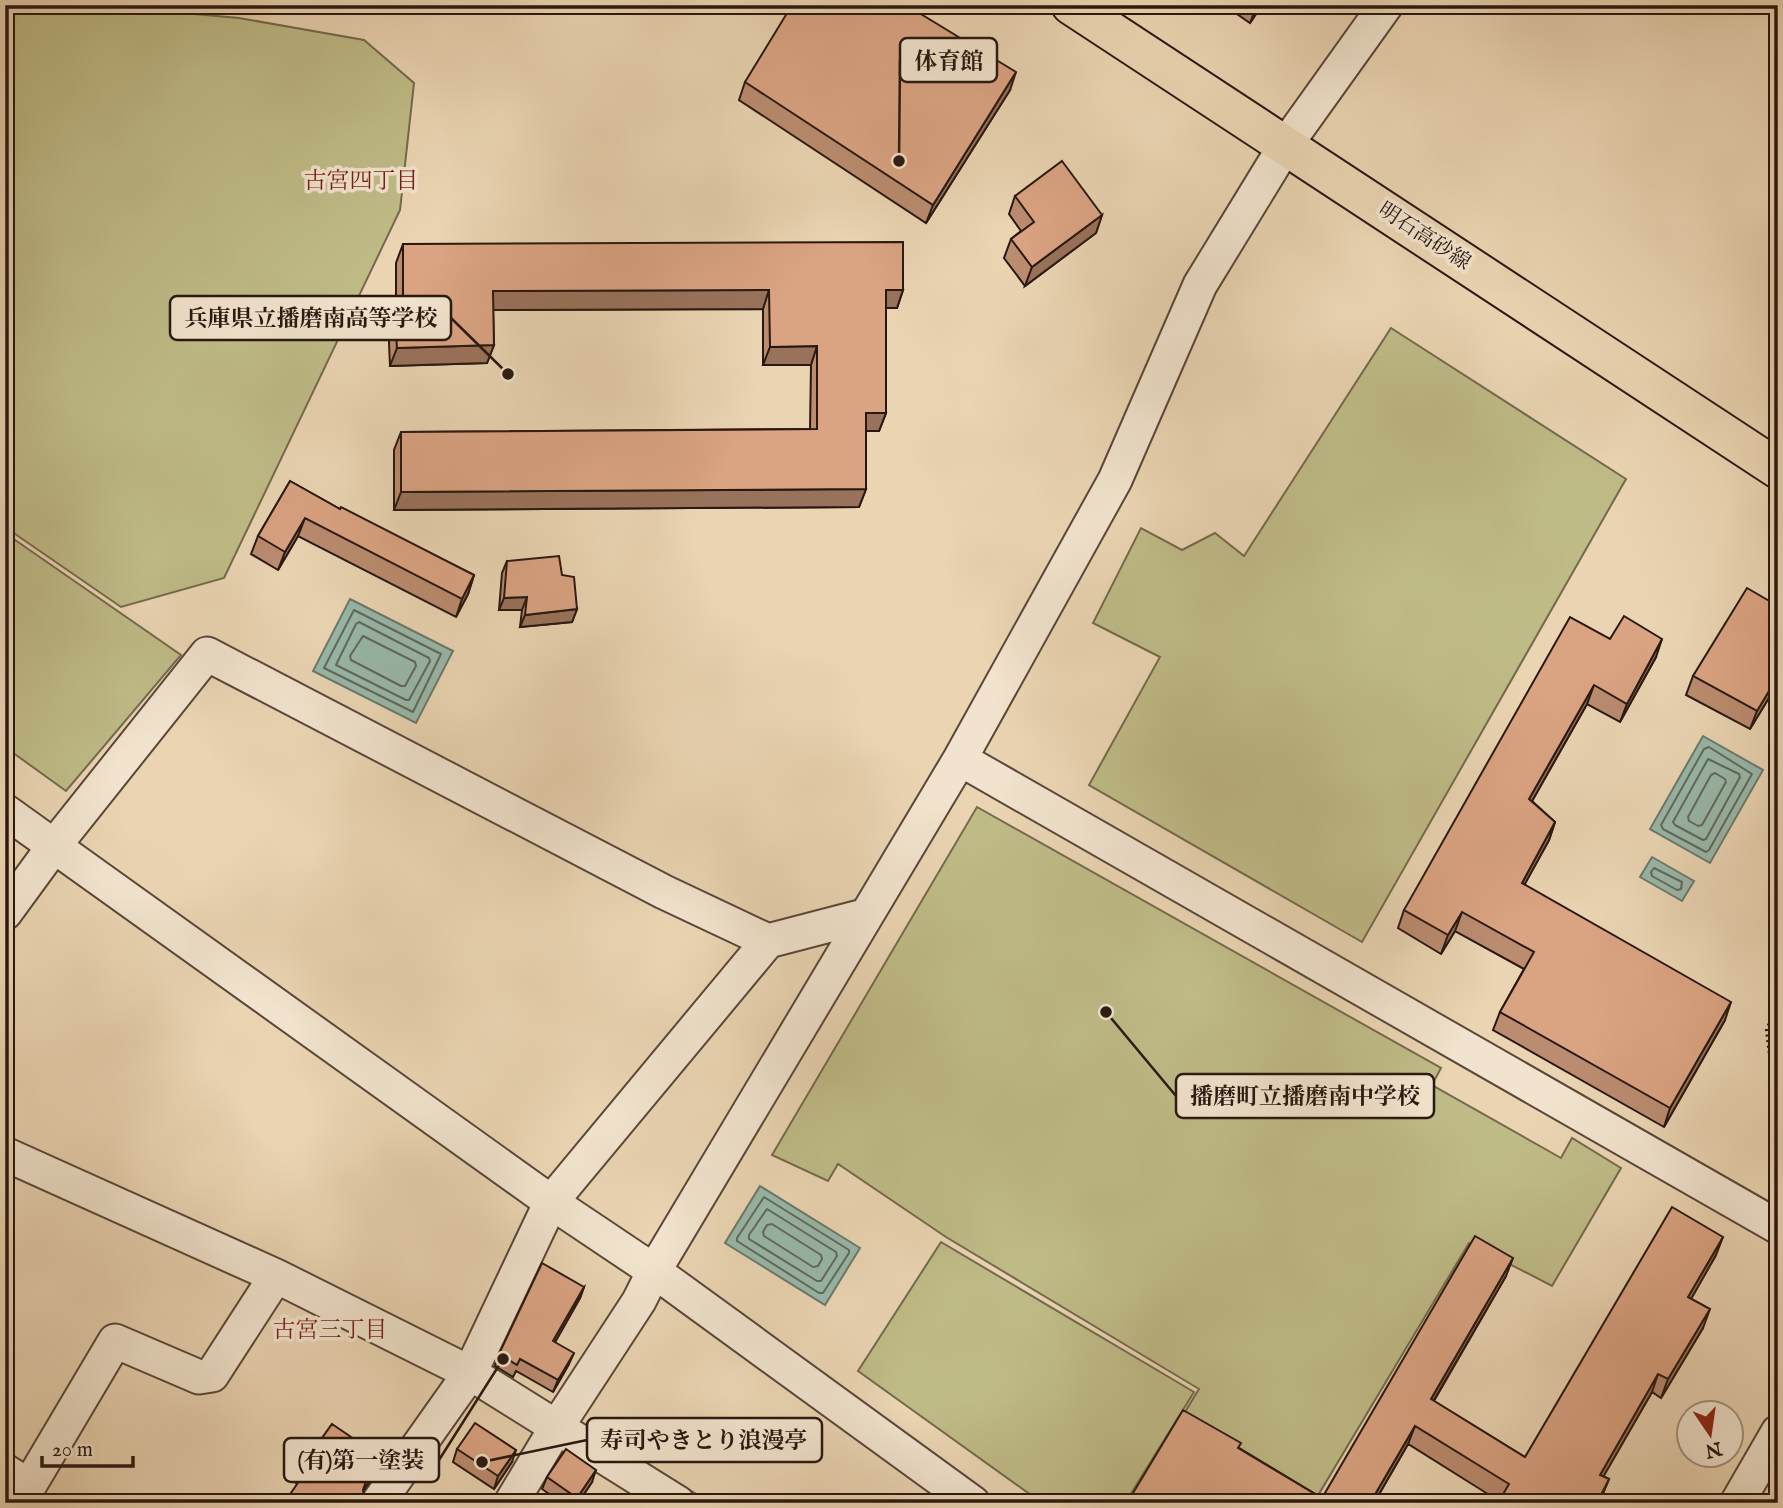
<svg xmlns="http://www.w3.org/2000/svg" width="1783" height="1508" font-family="'IM FELL English','Noto Serif JP',serif">
	<style>
		.green { fill: #bfbb87; stroke: #746a4c; stroke-width: 2 }
		.water { fill: #98b8a9; stroke: #6c786c; stroke-width: 2 }
		.lines { fill: none; stroke-linecap: round; stroke-linejoin: round }
		.shore { stroke: #60685d; stroke-width: 2 }
		.stream { stroke: #6c786c; stroke-width: 9 }
		.minor-casing { stroke: #594739; stroke-width: 37 }
		.major-casing { stroke: #291811; stroke-width: 42 }
		.path { stroke: #291811; stroke-width: 4.5; stroke-dasharray: 2 3.5; stroke-linecap: butt }
		.minor { stroke: #f1e3cd; stroke-width: 33 }
		.major { stroke: #ead4b2; stroke-width: 38 }
		.wall { fill: #bb8c70; stroke: #291811; stroke-width: 2 }
		.shaded-wall { fill: #99725b; stroke: #291811; stroke-width: 2 }
		.building { fill: #daa382; stroke: #291811; stroke-width: 2 }
		.labels { text-anchor: middle; dominant-baseline: central; stroke-width: 7; stroke-linejoin: round; paint-order: stroke }
		.street-label { font-size: 21px; fill: #291811; stroke: #f1e3cd }
		.neighbourhood-label { font-size: 23px; fill: #7a1f14; stroke: #f1e3cd }
		.leader { fill: none; stroke: #291811; stroke-width: 2.5 }
		.callout-dot { fill: #291811; stroke: #f1e3cd; stroke-width: 2.5 }
		.callout { fill: #f1e3cd; stroke: #291811; stroke-width: 2.5 }
		.callout-label { font-size: 23px; text-anchor: middle; font-weight: bold; fill: #291811 }
	</style>
	<rect width="100%" height="100%" fill="#ead4b2"/>
	<filter id="stains"><feTurbulence type="fractalNoise" baseFrequency=".00286" numOctaves="4"/><feColorMatrix values="0 0 0 0 .2 0 0 0 0 .09 0 0 0 0 .02 0 0 0 .5 -.17"/></filter>
	<radialGradient id="worn" r=".72"><stop offset=".6" stop-color="#630" stop-opacity="0"/><stop offset="1" stop-color="#630" stop-opacity=".3"/></radialGradient>
	<path class="green" d="M5,5H92L239,18L364,40L414,83L400,210L224,578L121,607L5,527Z
		M1391,328L1626,479L1362,942L1089,785L1160,657L1093,623L1141,528L1182,550L1215,533L1244,556Z
		M5,533L181,655L66,791L5,747Z
		M977,807L1441,1068L1432,1085L1561,1158L1572,1138L1621,1168L1552,1286L1469,1243L1314,1502L1180,1420L1199,1389L946,1237L838,1164L828,1181L772,1155Z
		M941,1242L1194,1392L1125,1503H1042L858,1371Z"/>
	<path class="water" d="M350,599L453,651L416,723L313,671Z
		M1703,736L1763,770L1710,863L1650,829Z
		M1652,857L1694,881L1682,901L1640,877Z
		M760,1186L860,1248L825,1305L725,1243Z"/>
	<g class="lines">
		<path class="shore" d="M354,610L441,654L413,712L324,668Z
			M359,622L429,658L430,661L409,700H406L336,665L356,624Z
			M363,636L415,662L416,666L405,686H401L351,660L350,656Z
			M1709,747L1752,774L1709,850L1706,852L1663,829L1661,825L1704,749Z
			M1708,759L1739,774L1740,777L1706,839L1703,840L1675,825L1673,822Z
			M1715,773L1725,779L1726,782L1702,825L1698,826L1689,821L1688,817L1711,775Z
			M1654,868L1682,882L1681,889L1677,890L1652,876L1651,872Z
			M764,1197L849,1250V1253L823,1293H819L737,1241V1238Z
			M767,1209L836,1252L837,1256L821,1281H817L749,1239V1235Z
			M772,1224L821,1255L822,1259L818,1266L813,1267L764,1236L763,1232L767,1225Z"/>
		<path class="stream" d="M683,1490L705,1503"/>
		<g class="minor-casing">
			<path id="minor" d="M960,759L1778,1227
				M5,811L551,1202L654,1271L973,1503
				M5,913L54,846L207,654L664,892L768,941
				M5,1154L276,1276L470,1373L678,1503
				M5,1471L29,1486L115,1341L199,1377L212,1375L276,1276
				M378,1503L470,1373L551,1202L768,941L864,916
				M511,1503L556,1428L639,1301L654,1271L960,759L1115,480L1200,285L1285,146L1386,5
				M1737,1503L1778,1432"/>
		</g>
		<g class="major-casing">
			<path id="major" d="M1071,5L1778,469"/>
		</g>
		<path class="path" d="M1778,1010L1767,1029L1778,1118"/>
		<use href="#minor" class="minor"/>
		<use href="#major" class="major"/>
	</g>
	<path class="wall" d="M1224,5H1262L1250,23Z
		M745,82L1010,90L926,223L739,100Z
		M1015,196L1102,215L1096,233L1025,286L1004,258L1011,239L1021,231L1009,214Z
		M403,244L903,290L897,308H886V413L879,431H866V489L859,507L394,510V450L401,432L810,429L811,365H763V309L493,310L494,345L487,363L390,366L388,320L394,302H396V263Z
		M290,481L340,509L474,575L468,594L456,617L298,536L278,570L251,554L258,536Z
		M507,561L562,575L577,609L572,622L520,627L522,610H499L502,573Z
		M1778,606V683L1750,729L1686,695L1693,676Z
		M1610,639L1656,657L1620,722L1587,704L1532,801L1555,822L1549,840L1524,885L1725,1020L1664,1127L1493,1030L1500,1012L1524,969L1455,931L1441,954L1398,928L1404,910Z
		M1716,1255L1691,1298L1703,1328L1661,1398L1652,1392L1603,1476L1609,1479L1599,1503H1498L1499,1501L1408,1444L1374,1503H1127L1239,1448L1322,1498L1506,1276L1434,1401L1525,1457Z
		M584,1287L580,1298L555,1342L569,1364L553,1392L516,1371L513,1377L495,1366L499,1354Z
		M457,1449L512,1462L494,1489L453,1462Z
		M382,1458L378,1470L363,1491L297,1484L295,1482L299,1470Z
		M547,1477L592,1482L578,1503H562L542,1489Z"/>
	<path class="shaded-wall" d="M1258,5H1262L1250,23L1255,10Z
		M1016,72L1010,90L926,223L933,205Z
		M1102,215L1096,233L1025,286L1032,267Z
		M769,290L763,309L487,310L493,291Z
		M886,290H903L897,308H879Z
		M494,345L487,363L390,366L397,348Z
		M817,346L811,365H763L770,347Z
		M866,413H886L879,431H859Z
		M866,489L859,507L394,510L401,492Z
		M305,518L298,536L278,570L285,552Z
		M474,575L468,594L456,617L462,599Z
		M527,597L522,610H499L504,598Z
		M577,609L572,622L520,627L525,615Z
		M1662,639L1656,657L1620,722L1627,704Z
		M1778,676V683L1750,729L1757,711Z
		M1594,685L1587,704L1523,817L1529,799Z
		M1555,822L1549,840L1515,902L1522,883Z
		M1462,912L1455,931L1441,954L1448,935Z
		M1731,1002L1725,1020L1664,1127L1670,1108Z
		M1723,1237L1716,1255L1682,1315L1688,1297Z
		M1513,1258L1506,1276L1424,1417L1431,1399Z
		M584,1287L580,1298L549,1353L553,1341Z
		M1710,1309L1703,1328L1661,1398L1668,1379Z
		M574,1353L569,1364L553,1392L558,1380Z
		M1658,1374L1652,1392L1594,1493L1600,1475Z
		M1415,1426L1408,1444L1374,1503H1370Z
		M516,1450L512,1462L494,1489L498,1476Z
		M382,1458L378,1470L362,1492L366,1481Z
		M596,1470L592,1482L578,1503H575L577,1498Z
		M1609,1479L1599,1503H1597Z"/>
	<path class="building" d="M792,5H906L1016,72L933,205L745,82Z
		M1247,5H1258L1255,10Z
		M1062,161L1102,215L1032,267L1011,239L1034,222L1015,196Z
		M903,242V290H886V413H866V489L401,492V432L817,429V346L770,347L769,290L493,291L494,345L397,348L394,302H403V244Z
		M290,481L340,509L341,507L474,575L462,599L305,518L285,552L258,536Z
		M559,556L562,575L574,577L577,609L525,615L527,597L504,598L507,561Z
		M1747,588L1778,606V676L1757,711L1693,676Z
		M1624,616L1662,639L1627,704L1594,685L1529,799L1555,822L1522,883L1731,1002L1670,1108L1500,1012L1534,952L1462,912L1448,935L1404,910L1570,617L1610,639Z
		M1672,1207L1723,1237L1688,1297L1710,1309L1668,1379L1658,1374L1600,1475L1609,1479L1597,1503H1498L1509,1484L1415,1426L1370,1503H1127L1183,1410L1241,1443L1238,1448L1322,1498L1475,1236L1513,1258L1431,1399L1525,1457Z
		M542,1263L584,1287L553,1341L574,1353L558,1380L520,1359L517,1365L499,1354Z
		M475,1423L516,1450L498,1476L457,1449Z
		M332,1424L382,1458L366,1481L363,1490L365,1500L363,1503H284L304,1474L299,1470Z
		M566,1449L596,1470L577,1498L547,1477Z"/>
	<g class="labels">
		<g class="street-label">
			<text transform="translate(1424 237) rotate(33)">明石高砂線</text>
		</g>
		<g class="neighbourhood-label">
			<text x="361" y="181">古宮四丁目</text>
			<text x="330" y="1330">古宮三丁目</text>
		</g>
	</g>
	<path class="leader" d="M899 161L900 60M508 374L451 318M1106 1012L1176 1096M482 1462L587 1440M503 1359L439 1460"/>
	<g class="callout-dot">
		<circle cx="899" cy="161" r="7"/>
		<circle cx="508" cy="374" r="7"/>
		<circle cx="1106" cy="1012" r="7"/>
		<circle cx="482" cy="1462" r="7"/>
		<circle cx="503" cy="1359" r="7"/>
	</g>
	<g class="callout">
		<rect x="900" y="38" width="97" height="44" rx="7"/>
		<rect x="170" y="296" width="281" height="44" rx="7"/>
		<rect x="1176" y="1074" width="258" height="44" rx="7"/>
		<rect x="587" y="1418" width="235" height="44" rx="7"/>
		<rect x="284" y="1438" width="155" height="44" rx="7"/>
	</g>
	<g class="callout-label">
		<text x="949" y="69">体育館</text>
		<text x="311" y="326">兵庫県立播磨南高等学校</text>
		<text x="1305" y="1104">播磨町立播磨南中学校</text>
		<text x="704" y="1448">寿司やきとり浪漫亭</text>
		<text x="361" y="1468">(有)第一塗装</text>
	</g>
	<rect width="1783" height="1508" fill="none" stroke="#ead4b2" stroke-width="28"/>
	<rect x="7" y="7" width="1769" height="1494" fill="none" stroke="#291811" stroke-width="3.5"/>
	<rect x="14" y="14" width="1755" height="1480" fill="none" stroke="#291811" stroke-width="2"/>
	<g transform="translate(1710 1434) rotate(167)"><circle r="33" fill="#f1e3cd" stroke="#a19282" stroke-width="2"/>
	<path d="M0-5L12 26L0 18L-12 26Z" fill="#8f2418"/>
	<text y="-10" font-size="19" font-weight="bold" text-anchor="middle" fill="#291811">N</text>
	</g>
	<path d="M42 1456v10h91v-10" fill="none" stroke="#291811" stroke-width="3.5"/>
	<text x="52" y="1456" font-size="21" fill="#291811" stroke="#f1e3cd" stroke-width="5" paint-order="stroke">20 m</text>
	<rect width="100%" height="100%" filter="url(#stains)"/>
	<rect width="100%" height="100%" fill="url(#worn)"/>
</svg>
